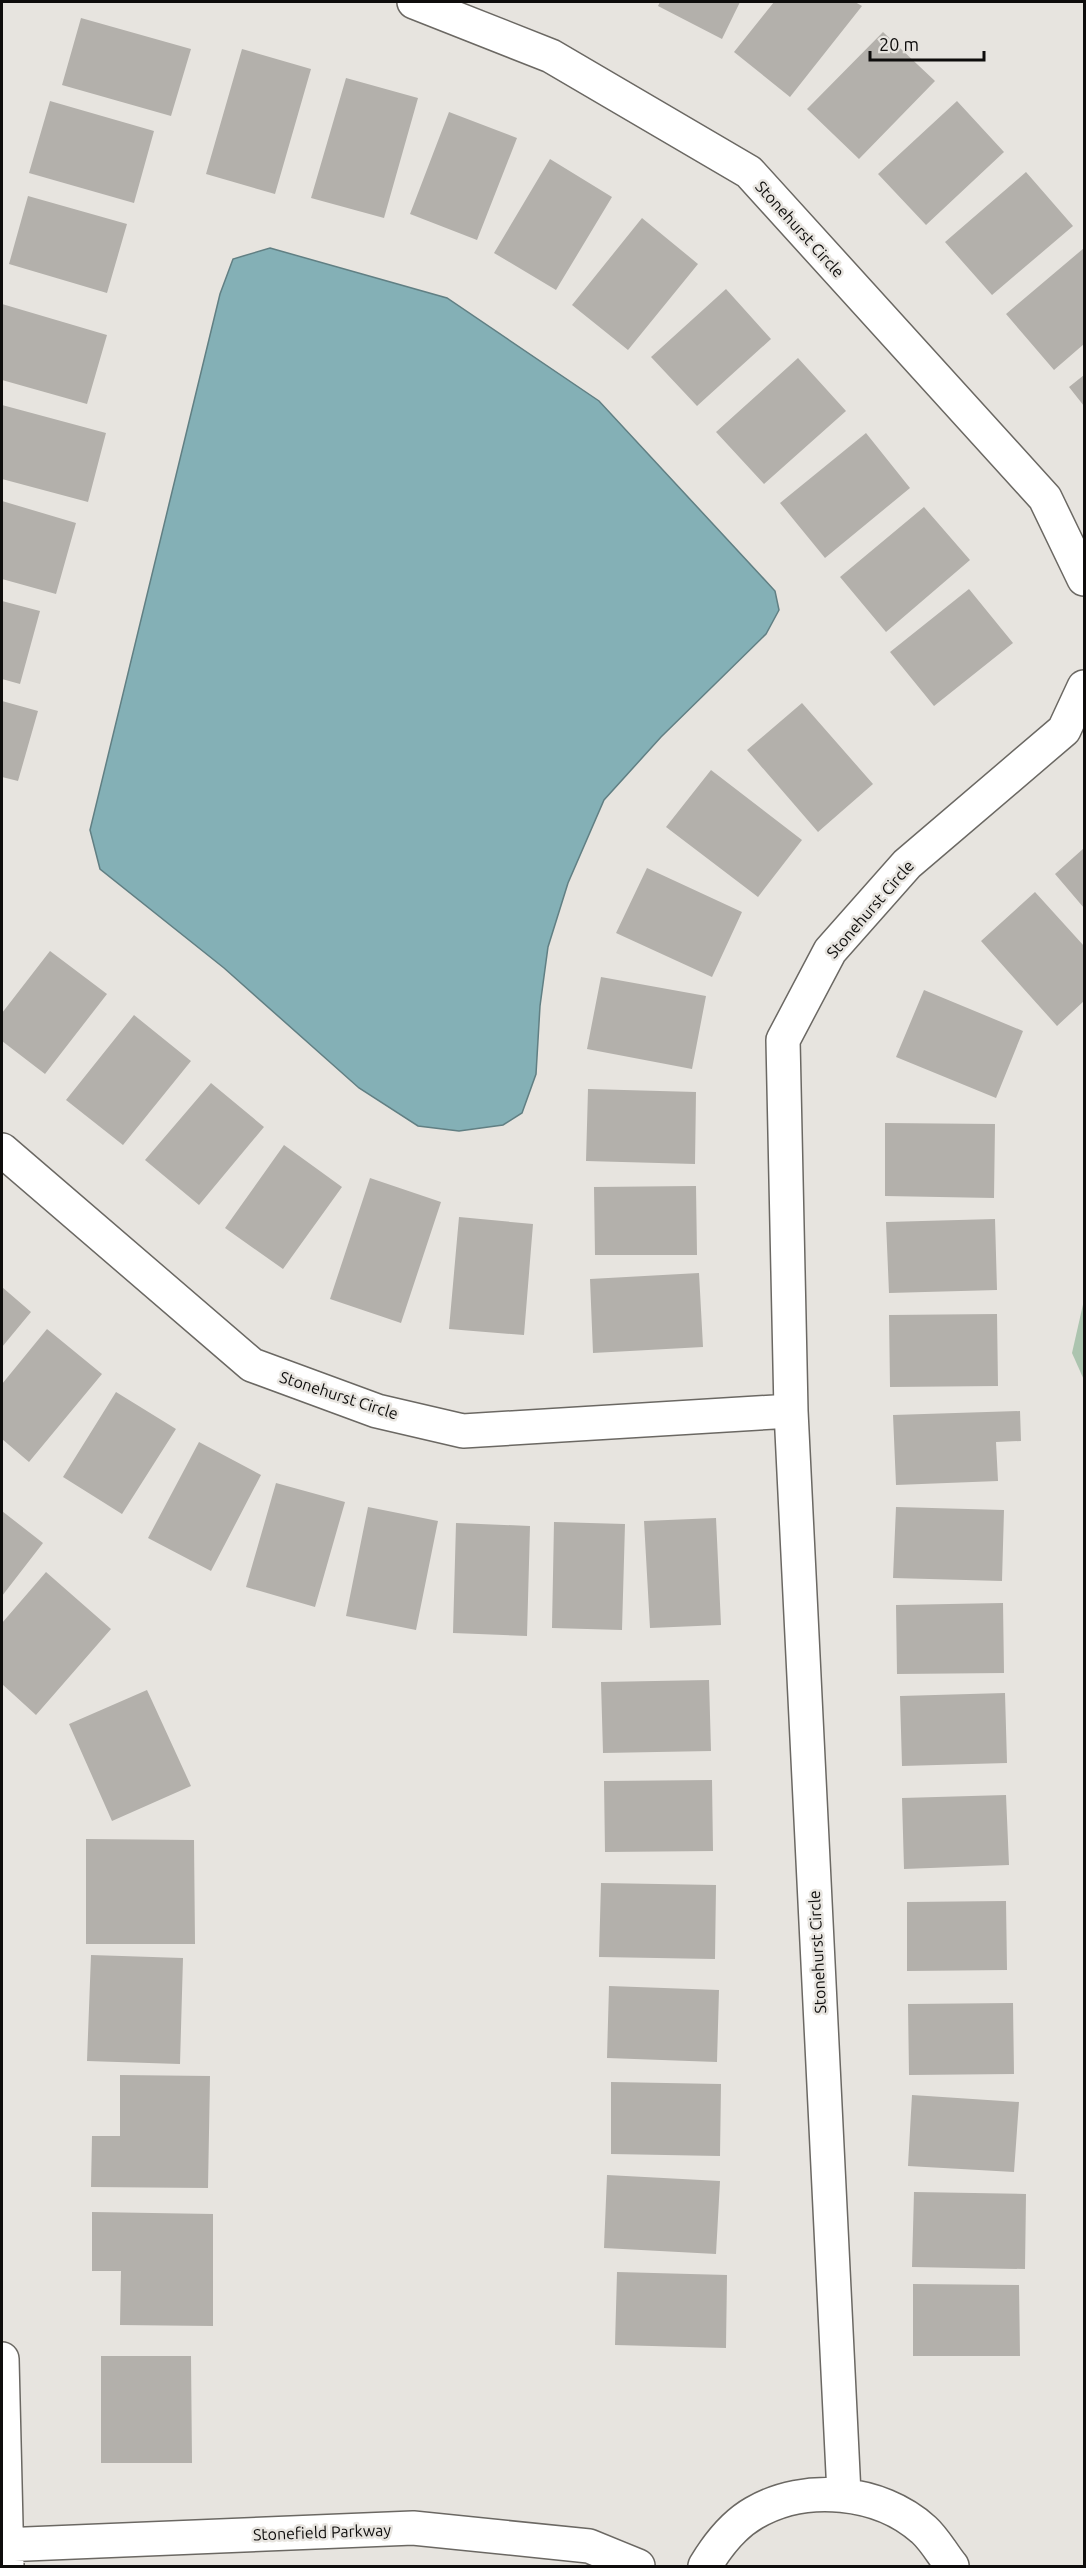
<svg xmlns="http://www.w3.org/2000/svg" width="1086" height="2568" font-family="Ubuntu,sans-serif">
	<style>
		.green { fill: #acc4af }
		.water { fill: #84b0b6; stroke: #617f83; stroke-width: 1.5 }
		.building { fill: #b3b0ab }
		.lines { fill: none; stroke-linecap: round; stroke-linejoin: round }
		.street-casing { stroke: #6b6863; stroke-width: 36 }
		.street { stroke: #fff; stroke-width: 33 }
		.labels { text-anchor: middle; dominant-baseline: central; stroke-width: 5; stroke-linejoin: round; paint-order: stroke }
		.street-label { font-size: 16px; fill: #0e0d0c; stroke: #e7e4df }
	</style>
	<rect width="100%" height="100%" fill="#e7e4df"/>
	<path class="green" d="M1084,1300V1380L1072,1353Z"/>
	<path class="water" d="M270,248L447,298L599,401L775,591L779,610L766,634L661,737L604,800L568,883L548,947L540,1006L536,1074L522,1113L503,1125L459,1131L418,1126L359,1088L224,968L100,869L90,830L220,294L233,259Z"/>
	<path class="building" d="M660,2H740L722,39L658,6Z
		M774,2H855L862,6L790,97L734,52Z
		M81,18L191,49L171,116L62,85Z
		M883,32L935,81L859,159L807,109Z
		M242,49L311,69L275,194L206,174Z
		M346,78L418,98L384,218L311,198Z
		M50,101L154,131L134,203L29,173Z
		M957,101L1004,152L926,225L878,174Z
		M449,112L517,138L477,240L410,214Z
		M550,159L612,197L556,290L494,253Z
		M1026,172L1073,226L992,295L945,242Z
		M28,196L127,224L107,293L9,264Z
		M642,218L698,264L628,350L572,305Z
		M1084,248V344L1054,370L1006,314Z
		M726,289L771,339L697,406L651,357Z
		M2,304L107,335L87,404L2,380Z
		M798,358L846,411L764,484L716,432Z
		M1084,375V406L1069,387Z
		M2,405L106,433L88,502L2,479Z
		M866,433L910,488L825,558L780,503Z
		M2,501L76,523L56,594L2,579Z
		M924,507L970,560L886,632L840,577Z
		M969,589L1013,643L934,706L890,652Z
		M2,601L40,611L20,684L2,679Z
		M2,701L38,711L18,781L2,777Z
		M802,703L873,784L818,832L747,750Z
		M711,770L802,840L758,897L666,827Z
		M1084,848V908L1055,874Z
		M647,868L742,912L712,977L616,933Z
		M1035,892L1084,946V1001L1057,1026L981,941Z
		M50,951L107,994L45,1074L2,1041V1013Z
		M601,977L706,996L692,1069L587,1049Z
		M924,990L1023,1031L996,1098L896,1057Z
		M134,1015L191,1061L123,1145L66,1100Z
		M211,1083L264,1127L199,1205L145,1160Z
		M588,1089L696,1092L695,1164L586,1161Z
		M885,1123L995,1124L994,1198L885,1196Z
		M284,1145L342,1187L283,1269L225,1228Z
		M370,1178L441,1202L401,1323L330,1299Z
		M696,1186L697,1255H595L594,1187Z
		M459,1217L533,1224L524,1335L449,1329Z
		M995,1219L997,1290L889,1293L886,1222Z
		M699,1273L703,1347L593,1353L590,1279Z
		M2,1287L31,1312L2,1347Z
		M997,1314L998,1386L890,1387L889,1315Z
		M47,1329L102,1374L29,1462L2,1439V1384Z
		M116,1392L176,1429L122,1514L63,1477Z
		M1020,1411L1021,1441L996,1442L998,1481L896,1485L893,1415Z
		M199,1442L261,1475L211,1571L148,1538Z
		M276,1483L345,1502L315,1607L246,1587Z
		M368,1507L438,1521L416,1630L346,1616Z
		M896,1507L1004,1510L1002,1581L893,1578Z
		M2,1511L43,1543L2,1596Z
		M716,1518L721,1625L650,1628L644,1521Z
		M554,1522L625,1524L622,1630L552,1628Z
		M456,1523L530,1526L527,1636L453,1633Z
		M46,1572L111,1629L36,1715L2,1684V1623Z
		M1003,1603L1004,1673L897,1674L896,1605Z
		M709,1680L711,1751L603,1753L601,1682Z
		M147,1690L191,1786L112,1821L69,1724Z
		M1005,1693L1007,1763L902,1766L900,1696Z
		M712,1780L713,1851L605,1852L604,1781Z
		M1006,1795L1009,1865L904,1869L902,1798Z
		M86,1839L194,1840L195,1944H86Z
		M601,1883L716,1885L715,1959L599,1957Z
		M1006,1901L1007,1970L907,1971V1902Z
		M91,1955L183,1958L180,2064L87,2061Z
		M609,1986L719,1990L717,2062L607,2058Z
		M1013,2003L1014,2074L909,2075L908,2004Z
		M120,2075L210,2076L208,2188L91,2187L92,2136H120Z
		M611,2082L721,2084L720,2156L611,2154Z
		M912,2095L1019,2102L1014,2172L908,2166Z
		M607,2175L720,2181L716,2254L604,2248Z
		M914,2192L1026,2194L1025,2269L912,2267Z
		M92,2212L213,2214V2326L120,2325L121,2271H92Z
		M617,2272L727,2275L726,2348L615,2345Z
		M913,2284L1019,2285L1020,2356H913Z
		M101,2356H191L192,2463H101Z"/>
	<g class="lines">
		<g class="street-casing">
			<path id="street" d="M414,2L551,56L749,172L1045,498L1084,579
				M2,1150L252,1365L377,1411L463,1431L791,1411
				M2,2359L7,2566
				M844,2494L791,1411L783,1040L830,951L907,864L1064,730L1084,687
				M2,2545L413,2528L589,2546L638,2566
				M705,2566C717,2546 733,2525 754,2513C805,2483 880,2490 924,2530C935,2540 943,2555 952,2566"/>
		</g>
		<use href="#street" class="street"/>
	</g>
	<g class="labels">
		<g class="street-label">
			<text transform="translate(800 229) rotate(48)">Stonehurst Circle</text>
			<text transform="translate(870 909) rotate(-49)">Stonehurst Circle</text>
			<text transform="translate(339 1395) rotate(18)">Stonehurst Circle</text>
			<text transform="translate(817 1952) rotate(-93)">Stonehurst Circle</text>
			<text transform="translate(322 2532) rotate(-2)">Stonefield Parkway</text>
		</g>
	</g>
	<rect width="1086" height="2568" fill="none" stroke="#0e0d0c" stroke-width="6"/>
	<path d="M870 51v9h114v-9" fill="none" stroke="#0e0d0c" stroke-width="3"/>
	<text x="879" y="51" font-size="18" fill="#0e0d0c" stroke="#e7e4df" stroke-width="4.5" paint-order="stroke">20 m</text>
</svg>
